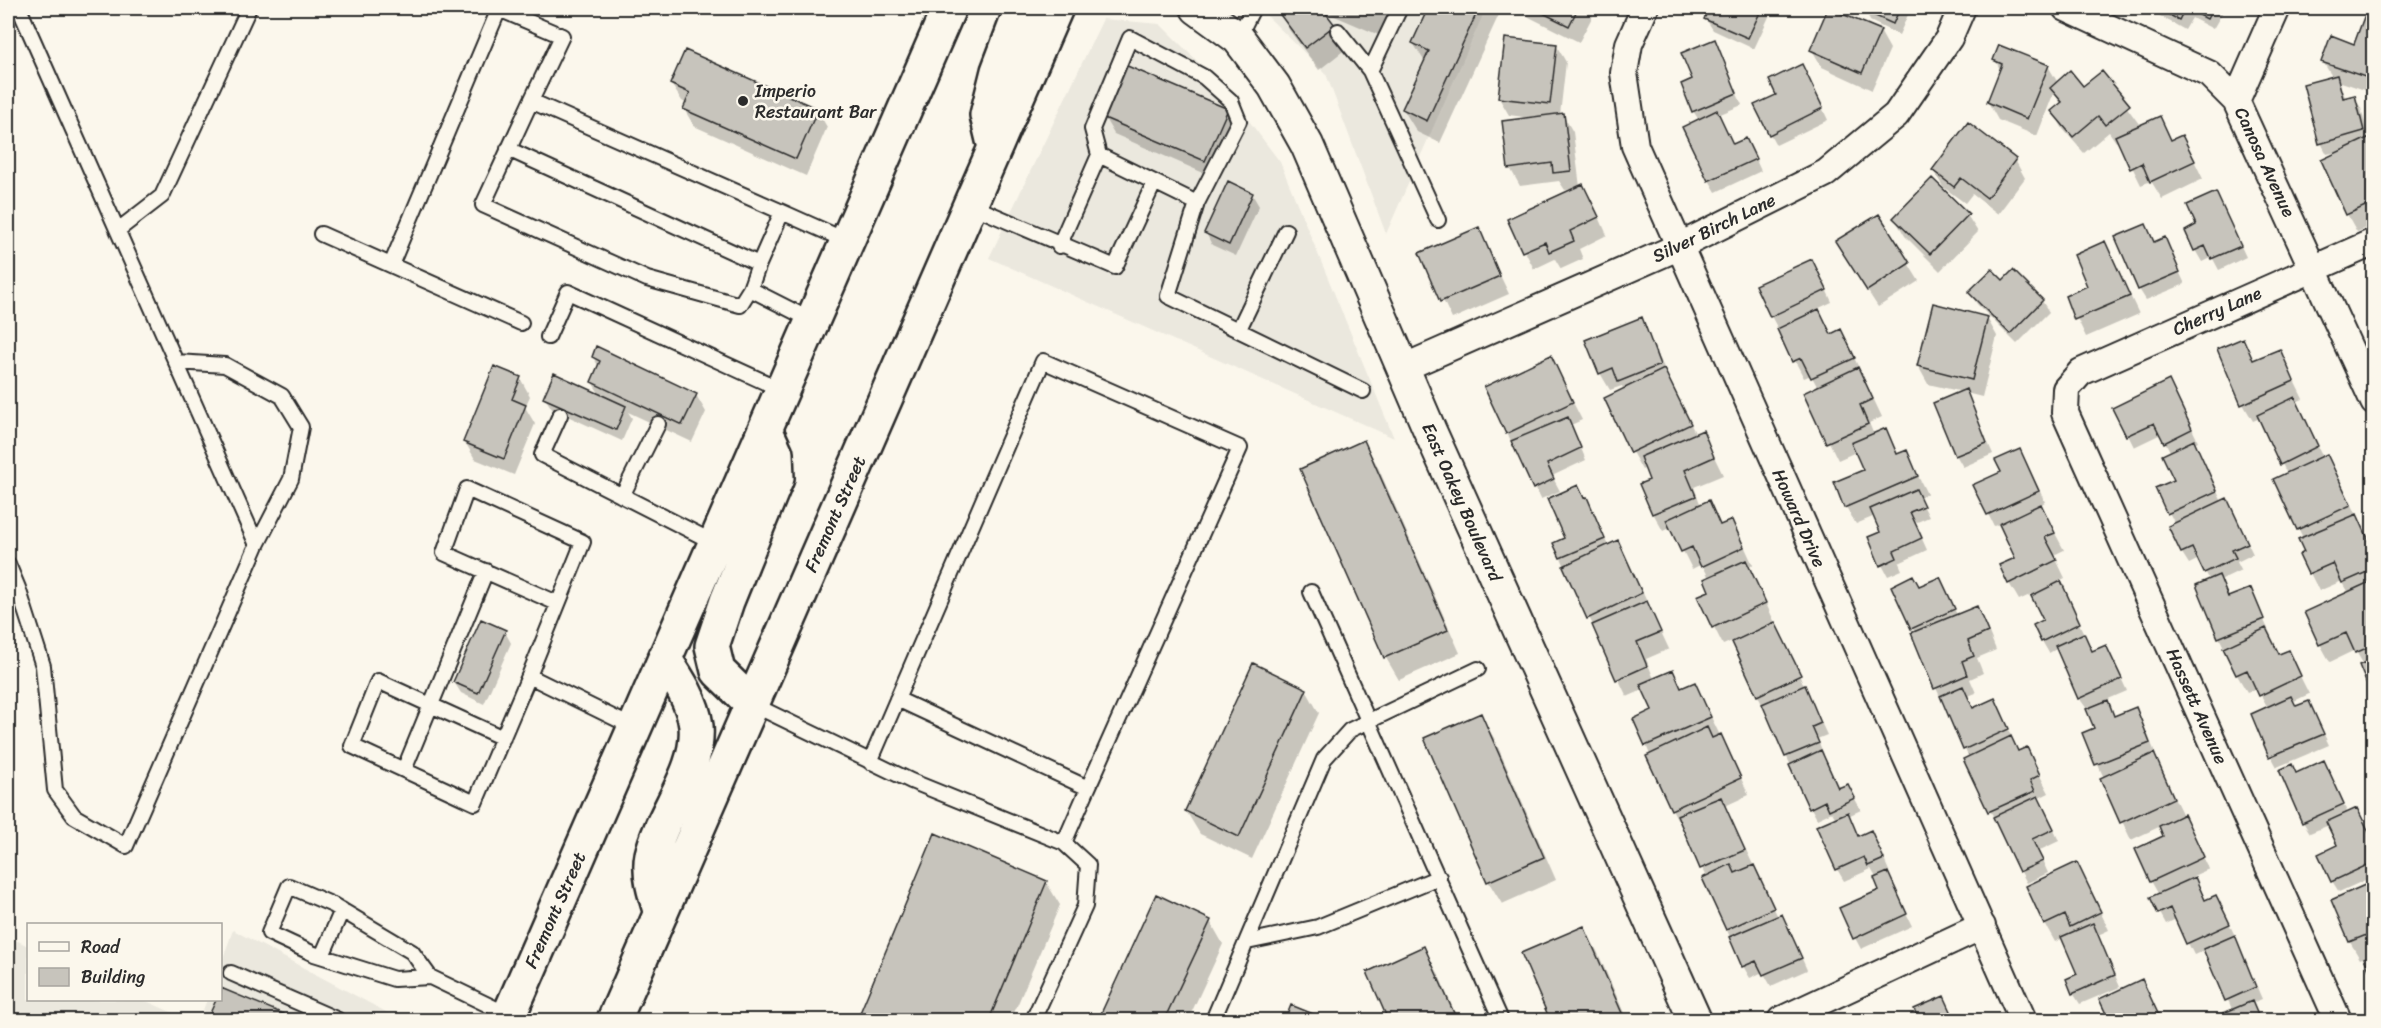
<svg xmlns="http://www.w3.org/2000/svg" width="2381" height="1028" font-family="Sriracha,sans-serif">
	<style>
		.built { fill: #ebe8de }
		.shadow { fill: #0003 }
		.building { fill: #c7c4bc; stroke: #2b2b2b; stroke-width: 1.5 }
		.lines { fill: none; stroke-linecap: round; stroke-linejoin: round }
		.service-casing { stroke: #2b2b2b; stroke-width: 18 }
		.minor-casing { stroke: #2b2b2b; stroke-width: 30 }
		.tertiary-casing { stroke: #2b2b2b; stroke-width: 36 }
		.primary-casing { stroke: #2b2b2b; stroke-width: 38 }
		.service { stroke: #fbf7ec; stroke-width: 14 }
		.minor { stroke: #fbf7ec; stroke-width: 26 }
		.tertiary { stroke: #fbf7ec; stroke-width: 32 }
		.primary { stroke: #fbf7ec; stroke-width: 33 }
		.poi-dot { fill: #2b2b2b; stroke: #fbf7ec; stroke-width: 2 }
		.labels { text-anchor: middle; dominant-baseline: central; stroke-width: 5; stroke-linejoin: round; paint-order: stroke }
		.poi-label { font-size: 18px; fill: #2b2b2b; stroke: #fbf7ec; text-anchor: start }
		.street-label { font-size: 18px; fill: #2b2b2b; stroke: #fbf7ec }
	</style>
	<rect width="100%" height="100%" fill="#fbf7ec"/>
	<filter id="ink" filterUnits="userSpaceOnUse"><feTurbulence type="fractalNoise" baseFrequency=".0167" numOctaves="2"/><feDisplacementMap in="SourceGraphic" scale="12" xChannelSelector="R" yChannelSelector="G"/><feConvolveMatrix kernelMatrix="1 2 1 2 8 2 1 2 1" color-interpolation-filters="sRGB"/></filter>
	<g filter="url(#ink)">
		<path class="built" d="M1259,8H1486L1386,234L1326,74Z
			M1103,19L1160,24L1225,89L1280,162L1394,438L989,258Z
			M233,930L401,1020H199L207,1000H220L221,964Z
			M8,936L28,946V1000H144L189,1020H19L8,991Z"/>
		<path class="shadow" d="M1276,8H1391L1379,35L1323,11L1347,48L1319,70L1290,31Z
			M1430,8H1502L1440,143L1417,132L1403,109L1425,62L1413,43Z
			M1523,8H1597L1579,42L1529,17Z
			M1711,8H1773L1754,49L1713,30L1706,19Z
			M1865,8H1911L1899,35L1870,21Z
			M2154,8H2225L2213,29L2192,18L2185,30L2160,16Z
			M2366,8H2374V21Z
			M2374,22V93L2338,81L2346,99L2354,97L2361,108L2369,139L2372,138L2374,141V224L2357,232L2347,214L2337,152L2327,154L2321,143L2333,78L2323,62L2355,46Z
			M1880,31L1890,49L1872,90L1822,67L1812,50Z
			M1714,41L1742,105L1718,115L1733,145L1752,151L1761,171L1716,192L1709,180L1699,120L1693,111L1694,80Z
			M1556,45L1566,62L1560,115H1563L1573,132L1580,187L1583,186L1593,203L1607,235L1579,249L1583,259L1561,269L1555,259L1534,269L1509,220L1574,189L1565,190L1559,181L1520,186L1510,168L1531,118L1509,115L1499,98Z
			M1995,60L2048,66L2058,83L2083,88L2102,73L2139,124L2132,129L2159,118L2172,141L2191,154L2203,179L2162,199L2151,181L2141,185L2119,140L2116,142L2109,132L2084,153L2063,129L2053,111L2061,104L2054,92L2037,136L1998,120L1988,102L2001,71Z
			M1808,77L1828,120L1776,145L1770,134Z
			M671,84L817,110L827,127L806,176L694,126L684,109L687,104L682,101Z
			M1227,110L1237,128L1215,178L1114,134L1104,117Z
			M1968,124L2015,160L2025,178L1998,214L1972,194L1965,203L1943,187L1933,170Z
			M1252,194L1259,206L1236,256L1212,245L1206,233Z
			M2222,205L2246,257L2219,270L2212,257L2202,262L2195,250L2198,226Z
			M1967,215L1978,232L1940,271L1905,236L1895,219Z
			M1879,216L1919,281L1878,307L1847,259Z
			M1478,229L1509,294L1452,319L1421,254Z
			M2164,239L2185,284L2146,300L2139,289L2154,243Z
			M2105,243L2139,314L2086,337L2067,297L2089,287Z
			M1818,272L1832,302L1817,309L1832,335L1850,349L1882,417L1869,423L1874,435L1885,430L1899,455L1906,452L1927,494L1919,497L1929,517L1915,523L1927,550L1899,563L1902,570L1888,576L1882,565V532L1875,516L1856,524L1846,507L1865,471L1856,452L1838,460L1805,393L1818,388L1811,375L1804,378L1771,316Z
			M2003,282L2042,301L2049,312L2017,344L1977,304L1970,293Z
			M1987,318L1997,336L1982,397L1966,393L1993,454L1963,467L1956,455L1963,392L1928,384L1918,366Z
			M1641,319L1696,435L1702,432L1723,475L1694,487L1701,506L1708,502L1721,526L1731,522L1741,539L1753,565L1749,567L1827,735L1817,739L1824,754L1822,755L1839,790L1854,797L1861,810L1848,816L1859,837L1877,843L1889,871L1886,873L1912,926L1861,949L1855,938L1881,890L1877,879L1871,869L1844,881L1837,869L1836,819L1832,812L1817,819L1811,808L1732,641L1723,645L1699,597L1711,591L1709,578L1702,564L1692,569L1671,527L1663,531L1653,513L1651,481L1646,468L1642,470L1632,452L1606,399L1624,390L1622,386L1610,390L1600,373Z
			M2243,340L2254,361L2279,350L2303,399L2296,402L2323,457L2326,456L2336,473L2374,549V696L2364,665L2355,650L2330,662L2320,644L2349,593L2342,581L2319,591L2301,555L2306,553L2303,538L2275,480L2287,474L2260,418L2253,421L2243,404Z
			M593,357L696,395L706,412L692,442L628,412L632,418L622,441L552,409L545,398L600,395L592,382L599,367Z
			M1550,357L1582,420L1571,425L1586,460L1552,476L1560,491L1541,499L1507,433Z
			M520,378L530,396L525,407L535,424L514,475L475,459L465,442Z
			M2175,394L2198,441L2194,443L2222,502L2233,512L2253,554L2237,562L2241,570L2220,580L2229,598L2250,590L2280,655L2288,652L2309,694L2292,702L2296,708L2309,702L2329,745L2277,767L2271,756L2268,708L2257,688L2247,692L2237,675L2219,637L2210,581L2199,559L2189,564L2182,553L2175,524L2157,489L2176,480L2171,453L2161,434L2134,447L2128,435Z
			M1364,442L1377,465L1460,653L1399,680L1386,658L1302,469Z
			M2026,462L2045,502L2040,505L2064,550L2054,555L2065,578L2059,581L2093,653L2112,658L2127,691L2106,700L2115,717L2135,709L2142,720L2156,755L2154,756L2209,869L2193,876L2206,901L2222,908L2235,936L2262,999L2252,1003L2261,1020H2223L2221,1016L2233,1011L2205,950L2194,955L2176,919L2166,924L2160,913L2159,895L2151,881L2165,837L2161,826L2131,840L2102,779L2104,778L2084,734L2096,729L2087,709L2079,698L2058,648L2049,653L2042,641L2035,626L2045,621L2032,594L2019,600L2009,583L2017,558L2001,523L1994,526L1988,514Z
			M1578,487L1593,510L1608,546L1617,542L1627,559L1669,649L1646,659L1654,679L1672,671L1682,689L1695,684L1749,795L1725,806L1778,917L1782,916L1788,927L1807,970L1771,986L1763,972L1750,978L1743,966L1704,879L1707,877L1672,809L1646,745L1654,711L1645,689L1627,697L1561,558Z
			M1893,586L1946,590L1957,615L1976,608L1986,625L1996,650L1977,658L1983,673L1970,679L1976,693L1968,696L1973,709L1995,700L2019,753L2026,749L2049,793L2039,798L2059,841L2038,851L2048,873L2027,883L2021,872L1965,760L1969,758L1936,688L1915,633Z
			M505,632L511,643L484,704L461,693L454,682Z
			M1306,690L1319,713L1252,859L1200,834L1186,811Z
			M1480,715L1494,738L1556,880L1502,904L1488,881Z
			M2324,762L2348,814L2374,843V876L2339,892L2332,881L2339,846L2329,825L2310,833L2303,822L2296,774Z
			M936,835L1046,882L1060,905L1011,1020H858Z
			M2077,864L2109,930L2098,935L2120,987L2080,1004L2073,993L2079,975L2063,938L2055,942L2045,924Z
			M2374,883V977L2365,957L2360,959L2350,942L2333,900Z
			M1157,896L1210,921L1223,944L1188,1020H1100Z
			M1584,928L1597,951L1627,1020H1552L1523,954Z
			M1423,948L1437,971L1458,1020H1390L1369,973Z
			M2141,981L2162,1020H2110L2101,1000Z
			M221,990L294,1020H209L217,1000H220Z
			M1292,1007L1324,1020H1287Z"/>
		<path class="building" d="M1275,8H1322L1335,25L1305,48Z
			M1428,8H1479L1427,121L1402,109L1429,51L1412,43Z
			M1533,8H1578L1569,26Z
			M1709,8H1762L1748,38L1704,19Z
			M1828,8L1881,30L1862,73L1810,50Z
			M1863,8H1900L1893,24L1862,10Z
			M2156,8H2185L2179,20Z
			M2186,8H2213L2207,19Z
			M2364,17L2374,20V80L2321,62L2331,35L2354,44Z
			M1505,38L1557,44L1550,104L1498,98Z
			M1715,39L1737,93L1692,112L1681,84L1692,79L1681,53Z
			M1999,45L2049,65L2027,119L1987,102L2002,64L1993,60Z
			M685,50L818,109L796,159L683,109L690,93L670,84Z
			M1802,64L1823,108L1769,135L1754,105L1776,95L1769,80Z
			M1125,65L1228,109L1205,161L1102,117Z
			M2070,70L2083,86L2102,71L2130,105L2105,125L2098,116L2073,137L2051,111L2062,102L2050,88Z
			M2337,75L2343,98L2355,95L2364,131L2319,144L2303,84Z
			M1717,110L1733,144L1746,138L1756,159L1708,181L1682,127Z
			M1564,113L1571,171L1553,173L1552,163L1508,169L1502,121Z
			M2160,116L2171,140L2182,135L2195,161L2150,182L2142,163L2130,169L2115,136Z
			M1968,122L2016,159L1987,198L1961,178L1954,187L1932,170Z
			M2372,136L2374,178L2371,179L2374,202L2346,215L2321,160Z
			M1932,178L1969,214L1930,254L1893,218Z
			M1228,181L1253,193L1229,245L1204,233Z
			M1583,184L1599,217L1570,231L1574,241L1549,252L1545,242L1522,252L1507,219Z
			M2216,192L2241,246L2211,259L2205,246L2194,251L2185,231L2196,225L2187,205Z
			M1879,214L1910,263L1867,291L1835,241Z
			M2146,224L2154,242L2165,237L2180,272L2138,290L2115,237Z
			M1479,227L1500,276L1440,302L1419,253Z
			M2105,241L2130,296L2074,320L2065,296L2087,286L2074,255Z
			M1812,259L1827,290L1770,317L1755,285Z
			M1992,269L2003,280L2013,270L2043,300L2010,334L1968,292Z
			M1933,303L1988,317L1972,380L1917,366Z
			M1819,309L1831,334L1841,329L1855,358L1811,378L1801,358L1792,362L1777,329Z
			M1642,317L1660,365L1618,382L1613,368L1599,374L1585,340Z
			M2243,338L2253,360L2280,349L2294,381L2241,405L2217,349Z
			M596,346L697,394L682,425L591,382L600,361L592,357Z
			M1551,355L1573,402L1506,434L1484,387Z
			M494,366L521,377L512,399L526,405L504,459L463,442Z
			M1858,367L1873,399L1860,405L1868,424L1826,443L1803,393Z
			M1664,369L1691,424L1630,453L1604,398Z
			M554,373L626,406L616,430L543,398Z
			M2169,380L2192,429L2164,443L2154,423L2126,436L2112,408Z
			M1966,389L1987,443L1955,456L1933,403Z
			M2295,397L2318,446L2280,465L2257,415Z
			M1568,417L1581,448L1547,464L1554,479L1533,489L1511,441Z
			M1886,428L1897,454L1907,450L1918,476L1844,508L1834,482L1863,470L1851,443Z
			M1703,430L1714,457L1685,470L1696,496L1652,514L1639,484L1649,480L1640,457Z
			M1364,440L1448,630L1384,658L1300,469Z
			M2194,440L2217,491L2167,514L2155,488L2174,480L2162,455Z
			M2020,449L2039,491L1987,515L1972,485L2001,472L1995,460Z
			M2327,454L2351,505L2297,530L2273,479Z
			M1578,485L1584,498L1587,497L1605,539L1560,558L1553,543L1564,538L1547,499Z
			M1916,489L1924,506L1910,512L1922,538L1894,551L1897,558L1880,566L1868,537L1880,532L1870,509Z
			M2227,498L2248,543L2232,550L2236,558L2204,573L2192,548L2181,553L2168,526Z
			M1709,500L1720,525L1732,520L1744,547L1701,567L1692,547L1681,552L1666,520Z
			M2041,504L2055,533L2045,537L2057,560L2008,584L1999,565L2015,558L1999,524Z
			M2357,514L2374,552V569L2342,583L2333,563L2308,574L2299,555L2304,552L2298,539Z
			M1618,540L1642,593L1587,619L1563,566Z
			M1746,560L1766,603L1712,628L1697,596L1709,591L1704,579Z
			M1913,575L1919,586L1940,577L1955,609L1911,629L1891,586Z
			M2219,575L2228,597L2251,588L2264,619L2218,638L2196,585Z
			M2374,580V645L2355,653L2346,633L2319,645L2304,612Z
			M2061,581L2080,623L2041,642L2033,625L2043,620L2031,596Z
			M1647,601L1661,632L1637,642L1647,666L1616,680L1592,625Z
			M1977,606L1988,632L1968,641L1974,656L1962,661L1967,675L1934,689L1911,633Z
			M481,619L506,630L478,693L453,682Z
			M1775,622L1801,675L1757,696L1732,642Z
			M2266,628L2279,654L2289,650L2301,676L2259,696L2247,670L2236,675L2223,648Z
			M2084,633L2092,651L2106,645L2122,679L2078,699L2055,646Z
			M2374,659V698L2373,699L2359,665Z
			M1253,663L1307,689L1239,837L1185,811Z
			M1673,670L1681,688L1695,682L1711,717L1645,746L1633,719L1652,710L1640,684Z
			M1805,685L1821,723L1812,727L1819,743L1785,757L1762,704Z
			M1963,686L1973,708L1995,698L2009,729L1963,750L1940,696Z
			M2291,696L2296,706L2309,701L2324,734L2269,757L2251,714Z
			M2108,700L2114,716L2136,707L2150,743L2095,765L2082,733L2094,728L2086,709Z
			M1481,713L1544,857L1487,882L1424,738Z
			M1707,727L1712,738L1721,734L1741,778L1671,810L1646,756Z
			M2011,736L2018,751L2027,747L2040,775L2030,780L2035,791L1988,812L1963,759Z
			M1821,750L1838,788L1848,784L1855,798L1829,810L1825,801L1809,809L1789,765Z
			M2154,753L2174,798L2120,823L2100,778Z
			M2324,760L2344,804L2302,823L2279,770L2292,764L2296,773Z
			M2038,796L2054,829L2032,839L2043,861L2019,872L1993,817Z
			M1721,797L1745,850L1700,869L1677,815Z
			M2357,808L2374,842V862L2331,882L2318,854L2337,845L2326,822Z
			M1848,812L1858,836L1871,830L1884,859L1868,866L1864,857L1836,870L1816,826Z
			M2184,814L2204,857L2150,882L2135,849L2163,836L2159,826Z
			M935,833L1047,881L989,1020H857Z
			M2077,862L2101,912L2070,927L2065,915L2044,925L2026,886Z
			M1731,864L1735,873L1754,865L1774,908L1726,930L1702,878Z
			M1888,872L1907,914L1853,939L1839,908L1879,890L1874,878Z
			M2195,877L2205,900L2216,895L2230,924L2186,944L2170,908L2158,914L2150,897Z
			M2374,881V932L2349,942L2331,900Z
			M1156,894L1211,920L1164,1020H1098Z
			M1782,914L1802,958L1763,975L1756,961L1742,967L1729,937Z
			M2093,923L2115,975L2072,994L2066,979L2077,974L2061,937Z
			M1584,926L1625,1020H1550L1521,953Z
			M2235,935L2256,987L2225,1001L2203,949Z
			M1424,946L1457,1020H1388L1367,972Z
			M2374,954V981L2364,958Z
			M2142,979L2161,1020H2109L2099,999Z
			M221,988L298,1020H207L216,1000H220Z
			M1944,996L1955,1020H1919L1914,1009Z
			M2252,1001L2260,1020H2221L2219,1015Z
			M1291,1005L1328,1020H1285Z"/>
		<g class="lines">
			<g class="service-casing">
				<path id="service" d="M1338,31L1370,71L1438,220
					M1238,38L1253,8
					M1370,71L1400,8
					M508,149L759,264L750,289L740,305L647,279L483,205L531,101L782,212L759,264
					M1197,203L1099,155L1092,129L1130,38L1204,77L1231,101L1239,121L1197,203L1168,296L1363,391
					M970,205L1115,267L1154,183
					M782,212L847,241
					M118,230L162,196L249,8
					M321,234L521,323
					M1059,246L1099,155
					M391,265L499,9L562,36L531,101
					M750,289L813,321
					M1239,329L1286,231
					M548,337L568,292L782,390
					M176,362L225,365L282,396L301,427L291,479L257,545
					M560,415L542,455L715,543
					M622,496L658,424
					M8,564L18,588L43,666L55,790L74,816L126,846L257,545L19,8
					M1311,592L1501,1020
					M557,603L444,553L467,489L583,542L529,676L635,728
					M752,704L911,781L1064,843L1088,865L1085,906L1033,1020
					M503,738L378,681L352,746L475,803L529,676
					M870,762L1043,361L1240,448L1088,788L897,699
					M404,770L486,571
					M1064,843L1088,788
					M1247,942L1318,927L1439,877
					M322,956L342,910
					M231,973L338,1020
					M430,977L394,979L314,954L269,933L289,886L333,905L412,952L430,977L509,1015
					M1213,1020L1324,759L1350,730L1478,669"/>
			</g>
			<g class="minor-casing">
				<path id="minor" d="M1645,8L1629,44L1624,73L1635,146L2023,1020
					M2066,8L2209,74L2236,101L2374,402
					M2236,101L2277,8
					M1403,368L1678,247L1826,173L1896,115L1949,38L1962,8
					M1781,1020L1982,926
					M2338,1020L2065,413L2066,389L2081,372L2374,242"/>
			</g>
			<g class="tertiary-casing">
				<path id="tertiary" d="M1197,8L1238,38L1274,86L1307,145L1430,431L1695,1020"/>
			</g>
			<g class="primary-casing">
				<path id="primary" d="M993,140L987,115L998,71L1022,8
					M752,704L718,671L712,646L727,601L777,478L776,453L765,429
					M661,913C655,895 648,874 652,855C662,812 700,771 696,726C693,702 678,679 665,660
					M507,1020L949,8
					M614,1020L1056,8"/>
			</g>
			<use href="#service" class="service"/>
			<use href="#minor" class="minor"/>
			<use href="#tertiary" class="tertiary"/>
			<use href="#primary" class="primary"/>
		</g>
	</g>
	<circle class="poi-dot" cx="743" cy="101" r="6"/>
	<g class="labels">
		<g class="poi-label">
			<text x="755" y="91">Imperio<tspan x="755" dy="21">Restaurant Bar</tspan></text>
		</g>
		<g class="street-label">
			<text transform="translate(2265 162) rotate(65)">Canosa Avenue</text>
			<text transform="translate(1714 228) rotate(-26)">Silver Birch Lane</text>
			<text transform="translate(2217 311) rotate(-24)">Cherry Lane</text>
			<text transform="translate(1462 502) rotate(66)">East Oakey Boulevard</text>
			<text transform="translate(835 514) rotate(-66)">Fremont Street</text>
			<text transform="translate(1799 518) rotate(66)">Howard Drive</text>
			<text transform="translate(2197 706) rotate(66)">Hassett Avenue</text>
			<text transform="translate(555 910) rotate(-66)">Fremont Street</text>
		</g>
	</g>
	<rect width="2381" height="1028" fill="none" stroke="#fbf7ec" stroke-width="30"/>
	<rect x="15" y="15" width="2351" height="998" fill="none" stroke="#2b2b2b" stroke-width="2" filter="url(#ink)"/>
	<rect x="27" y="923" width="195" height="78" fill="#fbf7ec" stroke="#a8a59f" stroke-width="1.5"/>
	<rect x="39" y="942" width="30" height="9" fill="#fbf7ec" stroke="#a8a59f" stroke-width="1.5"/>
	<text x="81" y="953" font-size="18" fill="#2b2b2b">Road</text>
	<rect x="39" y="968" width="30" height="18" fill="#c7c4bc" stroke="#a8a59f" stroke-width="1.5"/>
	<text x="81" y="983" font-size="18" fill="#2b2b2b">Building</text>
</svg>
